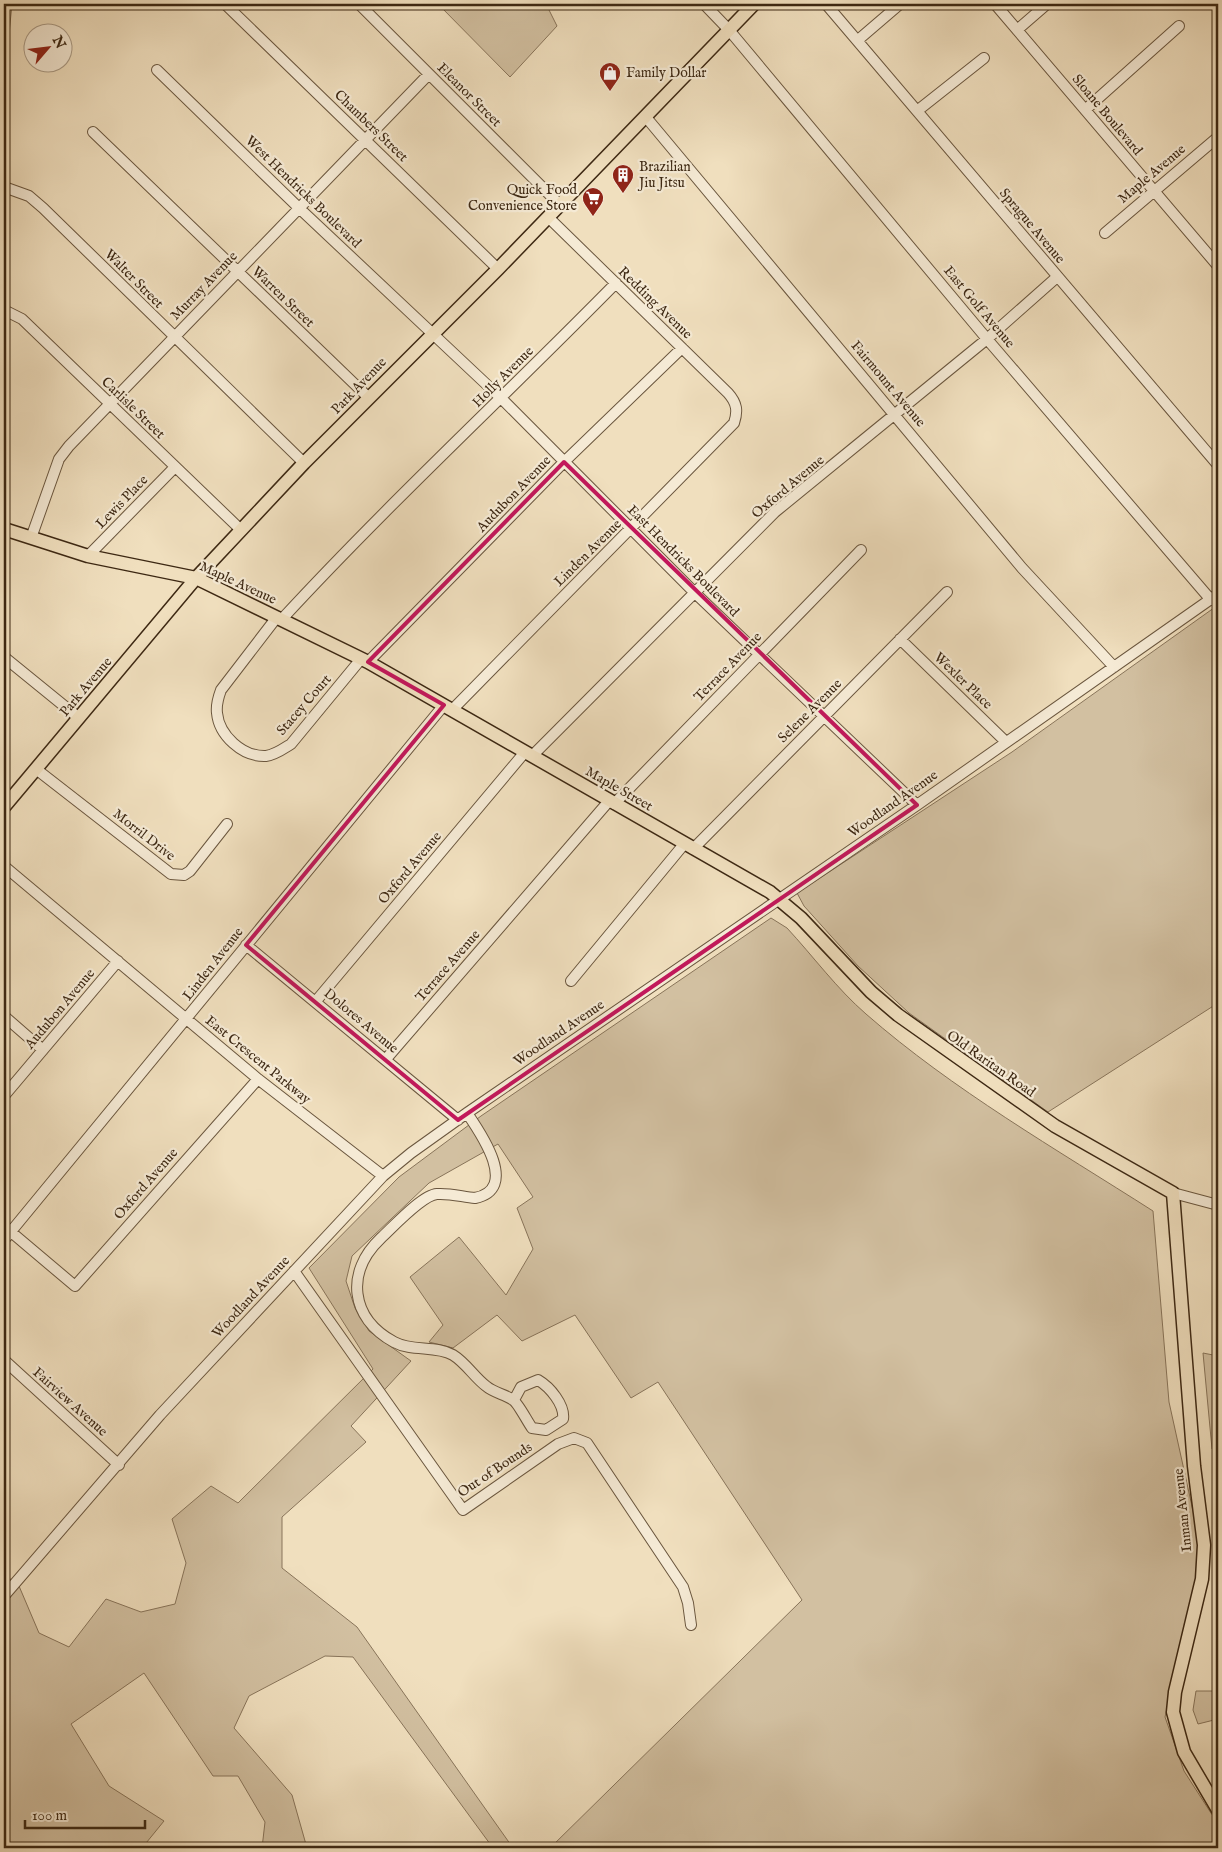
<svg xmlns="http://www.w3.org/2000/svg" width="1222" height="1852" font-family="'IM FELL English',serif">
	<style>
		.green { fill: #d2c0a1; stroke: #88745a }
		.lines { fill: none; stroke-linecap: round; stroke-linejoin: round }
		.minor-casing { stroke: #6a563e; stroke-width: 12 }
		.major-casing { stroke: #3d2813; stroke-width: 15 }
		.minor { stroke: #f5ead5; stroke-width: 10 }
		.major { stroke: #f0dfbe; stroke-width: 12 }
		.marked { fill: none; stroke: #c2185b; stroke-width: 4; stroke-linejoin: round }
		.labels { text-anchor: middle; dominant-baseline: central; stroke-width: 4.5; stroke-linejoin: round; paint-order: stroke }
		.poi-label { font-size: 14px; fill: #3d2813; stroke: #f5ead5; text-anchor: start }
		.street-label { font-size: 14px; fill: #3d2813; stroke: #f5ead5 }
	</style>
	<rect width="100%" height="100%" fill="#f0dfbe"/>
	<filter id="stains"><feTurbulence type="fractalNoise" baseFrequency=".004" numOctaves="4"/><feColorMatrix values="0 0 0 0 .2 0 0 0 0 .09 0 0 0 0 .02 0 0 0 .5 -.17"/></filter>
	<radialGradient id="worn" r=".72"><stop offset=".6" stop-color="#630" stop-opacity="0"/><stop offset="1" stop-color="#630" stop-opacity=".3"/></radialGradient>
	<path class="green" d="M4,4H12L9,34L4,33Z
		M438,4H546L557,26L510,77Z
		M1218,605V1003L1048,1112L909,1013L858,966L804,906L797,893L1012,752Z
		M771,918L787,928C813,956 837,989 866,1014C953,1090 1056,1149 1153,1211L1169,1402L1199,1538L1197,1580L1165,1717L1184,1771L1218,1824V1848H550L802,1600L658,1382L631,1398L575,1315L522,1341L497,1315L453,1348L429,1342L443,1325L410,1277L459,1237L506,1295L533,1249L517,1208L533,1197L498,1144L429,1183L352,1256L346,1281L355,1308L369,1331L411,1361L351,1426L366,1442L282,1517V1568L357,1627L513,1848H493L353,1657L325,1656L249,1696L234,1728L292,1795L307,1848H262L265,1822L238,1776H213L144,1673L71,1724L109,1786L164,1821L142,1848H11C4,1827 1,1809 7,1787L4,1783V1574L19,1586L39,1633L69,1647L106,1599L141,1612L175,1604L186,1563L172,1519L211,1486L238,1503L373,1369L309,1268L399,1177L481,1116Z
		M1203,1353L1218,1356V1450L1212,1449Z
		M1196,1691H1218V1719L1198,1724L1193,1710Z"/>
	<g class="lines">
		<g class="minor-casing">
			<path id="minor" d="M225,4L498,269
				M359,4L560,205
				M704,4L729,30L987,339L1211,600
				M826,4L1218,465
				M995,4L1218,266
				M1017,30L1047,4
				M858,40L900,4
				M157,70L299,208L502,399L696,594L917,805
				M1085,110L1179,26
				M917,111L984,58
				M645,116L1022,568L1114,667
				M93,132L369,398
				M4,187L29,196L43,208L304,463
				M1105,233L1218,137
				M4,310L22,319L241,530
				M31,538L59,459L69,446L429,74
				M88,556L175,467
				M277,617L221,690C218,698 216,705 217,713C219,735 242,757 266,756C275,755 283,749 291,744L361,659
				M282,619C389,503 505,396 616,283
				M900,639L1006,742
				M4,657L79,718
				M368,662L564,462L682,348
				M452,710L734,423C738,411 737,403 728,393L548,217
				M532,756L775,512L987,339L1057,277
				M36,769L171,874L184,875L190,871L227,824
				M614,804L861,550
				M693,849L947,592
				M4,866L258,1079L383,1176
				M246,945L458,1120
				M571,981L685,843
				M316,1001L525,752
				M4,1016L43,1050
				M386,1059L609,801
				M4,1096L118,961
				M467,1113C480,1132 520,1189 475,1198C463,1197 450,1193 437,1194C422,1195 393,1227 381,1238C345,1272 350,1318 394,1342C412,1352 436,1345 453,1355C466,1363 474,1377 486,1386C494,1393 505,1394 513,1400C518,1403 527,1421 532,1428L546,1430L563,1419C565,1405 550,1387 538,1380L521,1387L514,1400
				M1173,1193L1218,1205
				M4,1226L75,1286L258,1079
				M4,1240L444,705
				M294,1271L463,1510L558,1444L574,1438L587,1443L683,1587L688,1603L691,1625
				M4,1360L119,1465
				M4,1596L160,1415L383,1176L411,1153L467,1113L917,805L1218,594"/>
		</g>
		<g class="major-casing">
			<path id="major" d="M4,529L88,556L196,578L368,662L770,892L801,918L871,992L898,1015L1055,1126L1173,1193L1194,1466L1204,1545L1202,1579L1175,1692L1173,1712L1184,1752L1218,1810
				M4,807L196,578L304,463L498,269L754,4"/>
		</g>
		<use href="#minor" class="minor"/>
		<use href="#major" class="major"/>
	</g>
	<path class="marked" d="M564,462L917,805L458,1120L246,945L444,705L368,662Z"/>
	<defs>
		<g id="shop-pin" transform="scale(1.125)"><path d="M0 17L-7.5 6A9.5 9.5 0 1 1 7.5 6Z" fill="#8f2418" stroke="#f5ead5"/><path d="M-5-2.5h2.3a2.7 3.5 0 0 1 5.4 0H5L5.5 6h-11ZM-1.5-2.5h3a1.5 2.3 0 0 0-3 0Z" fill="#fff"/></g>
		<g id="building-pin" transform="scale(1.125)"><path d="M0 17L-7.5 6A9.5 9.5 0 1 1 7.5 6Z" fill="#8f2418" stroke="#f5ead5"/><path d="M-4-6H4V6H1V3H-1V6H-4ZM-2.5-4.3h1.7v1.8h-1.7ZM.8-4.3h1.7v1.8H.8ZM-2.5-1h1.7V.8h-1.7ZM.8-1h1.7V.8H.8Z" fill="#fff"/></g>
		<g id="supermarket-pin" transform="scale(1.125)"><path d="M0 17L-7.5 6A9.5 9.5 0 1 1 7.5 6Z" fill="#8f2418" stroke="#f5ead5"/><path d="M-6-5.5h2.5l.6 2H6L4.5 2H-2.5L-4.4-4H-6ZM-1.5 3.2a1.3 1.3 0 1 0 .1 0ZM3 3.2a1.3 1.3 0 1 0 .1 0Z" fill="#fff"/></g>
	</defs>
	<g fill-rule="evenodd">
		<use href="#shop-pin" x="610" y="73"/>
		<use href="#building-pin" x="623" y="175"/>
		<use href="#supermarket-pin" x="593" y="198"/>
	</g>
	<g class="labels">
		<g class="poi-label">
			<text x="626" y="73">Family Dollar</text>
			<text x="639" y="167">Brazilian<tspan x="639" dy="16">Jiu Jitsu</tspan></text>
			<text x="577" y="190" text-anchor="end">Quick Food<tspan x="577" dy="16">Convenience Store</tspan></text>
		</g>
		<g class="street-label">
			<text transform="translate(469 95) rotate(45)">Eleanor Street</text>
			<text transform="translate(1107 115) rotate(50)">Sloane Boulevard</text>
			<text transform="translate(371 126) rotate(44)">Chambers Street</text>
			<text transform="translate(1152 174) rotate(-40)">Maple Avenue</text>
			<text transform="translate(303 192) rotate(44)">West Hendricks Boulevard</text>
			<text transform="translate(1032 226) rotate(50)">Sprague Avenue</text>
			<text transform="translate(134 279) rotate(45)">Walter Street</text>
			<text transform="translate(204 286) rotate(-46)">Murray Avenue</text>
			<text transform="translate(283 297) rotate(44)">Warren Street</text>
			<text transform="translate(655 303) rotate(44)">Redding Avenue</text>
			<text transform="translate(979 307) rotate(50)">East Golf Avenue</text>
			<text transform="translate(503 377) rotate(-45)">Holly Avenue</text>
			<text transform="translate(888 384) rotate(50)">Fairmount Avenue</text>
			<text transform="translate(359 386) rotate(-46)">Park Avenue</text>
			<text transform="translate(133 408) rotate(44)">Carlisle Street</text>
			<text transform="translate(788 487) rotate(-40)">Oxford Avenue</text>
			<text transform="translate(514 494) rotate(-46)">Audubon Avenue</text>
			<text transform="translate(122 502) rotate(-46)">Lewis Place</text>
			<text transform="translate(588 553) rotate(-45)">Linden Avenue</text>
			<text transform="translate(683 561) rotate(45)">East Hendricks Boulevard</text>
			<text transform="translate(238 583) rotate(25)">Maple Avenue</text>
			<text transform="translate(728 667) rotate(-46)">Terrace Avenue</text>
			<text transform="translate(963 681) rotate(44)">Wexler Place</text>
			<text transform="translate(86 687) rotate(-50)">Park Avenue</text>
			<text transform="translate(304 705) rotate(-49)">Stacey Court</text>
			<text transform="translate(810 711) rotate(-45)">Selene Avenue</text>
			<text transform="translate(619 789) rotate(30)">Maple Street</text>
			<text transform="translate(893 804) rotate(-35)">Woodland Avenue</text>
			<text transform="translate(144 835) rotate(38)">Morril Drive</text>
			<text transform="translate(410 868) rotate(-50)">Oxford Avenue</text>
			<text transform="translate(213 964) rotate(-52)">Linden Avenue</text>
			<text transform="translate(448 966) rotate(-49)">Terrace Avenue</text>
			<text transform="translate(60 1009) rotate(-50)">Audubon Avenue</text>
			<text transform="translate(361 1021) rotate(40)">Dolores Avenue</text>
			<text transform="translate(559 1033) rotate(-34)">Woodland Avenue</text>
			<text transform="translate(258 1060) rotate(39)">East Crescent Parkway</text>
			<text transform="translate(991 1064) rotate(35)">Old Raritan Road</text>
			<text transform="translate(146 1184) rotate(-49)">Oxford Avenue</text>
			<text transform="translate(251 1297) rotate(-47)">Woodland Avenue</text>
			<text transform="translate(70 1402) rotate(42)">Fairview Avenue</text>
			<text transform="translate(495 1470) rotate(-34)">Out of Bounds</text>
			<text transform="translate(1183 1510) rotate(-96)">Inman Avenue</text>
		</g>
	</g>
	<rect width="1222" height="1852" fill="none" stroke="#f0dfbe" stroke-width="20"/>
	<rect x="5" y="5" width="1212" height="1842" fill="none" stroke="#3d2813" stroke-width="2.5"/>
	<rect x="10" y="10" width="1202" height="1832" fill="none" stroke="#3d2813"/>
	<g transform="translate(48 48) rotate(62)"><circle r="24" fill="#f5ead5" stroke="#ab9c87"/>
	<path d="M0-4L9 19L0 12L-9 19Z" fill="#8f2418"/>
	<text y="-8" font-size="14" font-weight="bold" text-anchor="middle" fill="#3d2813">N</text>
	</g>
	<path d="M25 1820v8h120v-8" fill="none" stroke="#3d2813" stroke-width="2.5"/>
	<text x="32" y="1820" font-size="15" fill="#3d2813" stroke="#f5ead5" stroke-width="4" paint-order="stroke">100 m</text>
	<rect width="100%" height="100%" filter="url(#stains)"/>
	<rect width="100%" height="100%" fill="url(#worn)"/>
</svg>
